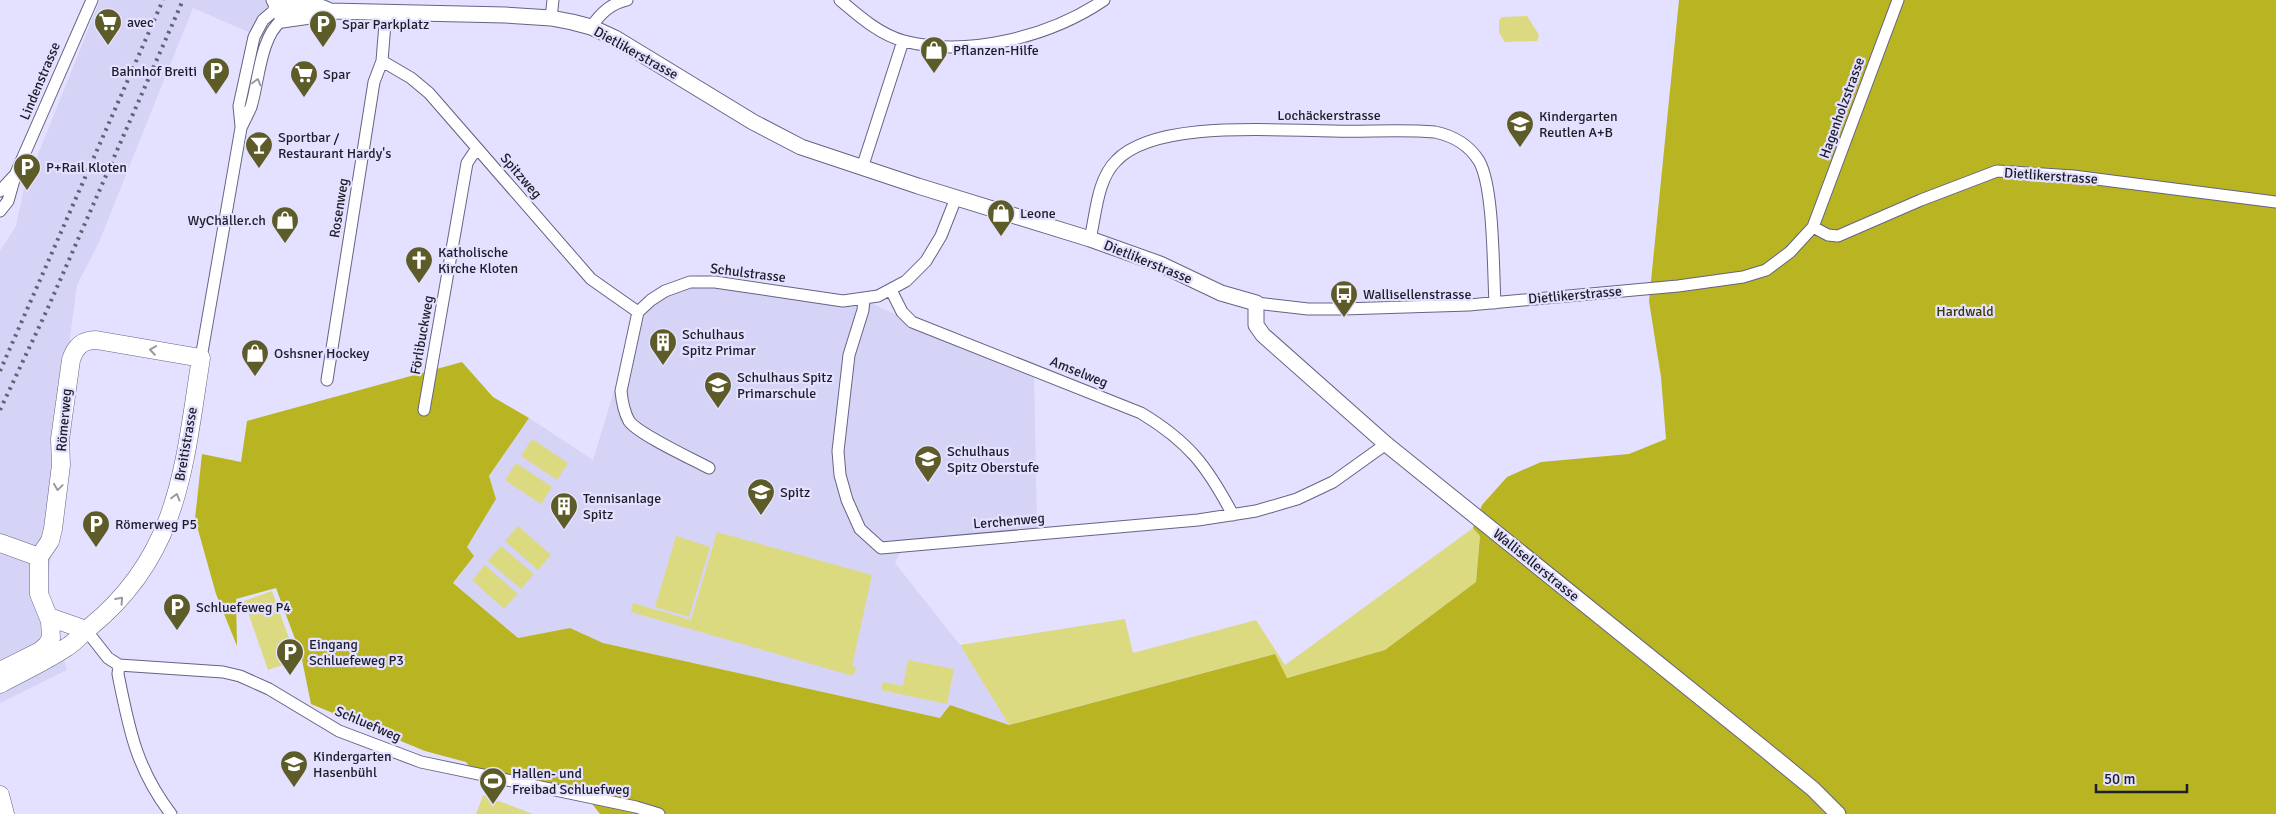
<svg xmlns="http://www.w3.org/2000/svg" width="2276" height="814" font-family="Signika,sans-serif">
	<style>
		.built { fill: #d5d3f6 }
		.green { fill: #dcda80 }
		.forest { fill: #b8b422 }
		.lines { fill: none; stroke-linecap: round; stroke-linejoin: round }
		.street-casing { stroke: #666383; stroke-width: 13 }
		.secondary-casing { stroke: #666383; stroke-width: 17 }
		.primary-casing { stroke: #666383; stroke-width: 19 }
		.street { stroke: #fff; stroke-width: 11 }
		.secondary { stroke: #fff; stroke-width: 15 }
		.primary { stroke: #fff; stroke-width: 18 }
		.rail { stroke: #636275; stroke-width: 4; stroke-dasharray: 2.5 5; stroke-linecap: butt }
		.oneway { stroke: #99999f }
		.labels { text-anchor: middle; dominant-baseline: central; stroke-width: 4.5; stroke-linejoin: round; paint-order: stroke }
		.poi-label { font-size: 14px; fill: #1d1c29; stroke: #e3e1ff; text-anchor: start }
		.street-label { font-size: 14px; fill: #1d1c29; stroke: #e3e1ff }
		.park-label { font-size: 14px; fill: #393700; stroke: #e3e1ff }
	</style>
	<rect width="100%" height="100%" fill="#e3e1ff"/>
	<path class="built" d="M100,0H272L282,20L260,37L193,8L99,242L77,285L69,344L55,414L72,427L45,595L67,670L0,703V251L16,226L24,189Z
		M690,282L864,300L912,322L1034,370L1037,533L904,545L895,563L960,645L1009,725L950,705L940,718L603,643L570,628L518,638L453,584L474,556L467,547L496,499L489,477L529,418L593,460L638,312Z"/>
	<path class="green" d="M1527,16L1539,35L1537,41L1505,42L1499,33V20L1502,17Z
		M532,439L568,463L557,480L521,456Z
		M516,463L552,487L541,504L505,480Z
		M518,526L551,555L538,570L505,541Z
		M1473,528L1480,536L1476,582L1385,650L1286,678L1274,654L1009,725L960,645L1125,619L1133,653L1256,620L1285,665Z
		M717,532L872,575L852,666L856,667L853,676L631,612L633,603L691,620Z
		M676,536L710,547L689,617L655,607Z
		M501,546L534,574L521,589L488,561Z
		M485,565L518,594L504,609L472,580Z
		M272,591L297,660L268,670L244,601Z
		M908,660L954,669L947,704L881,690L883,682L903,686Z
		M483,795L533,814H476Z"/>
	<path class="forest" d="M1679,0H2276V814H600L583,792L470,767L466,762L425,751L311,704L301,655L276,588L236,599L237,646L216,594L195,519L202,454L241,462L247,421L462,362L493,397L529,418L489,476L496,499L467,547L474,556L453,583L518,638L570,628L603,643L940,718L950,705L1009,725L1275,654L1287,678L1385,650L1476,582L1480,536L1473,528L1482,505L1507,477L1541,462L1629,454L1666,439L1661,377L1649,301Z"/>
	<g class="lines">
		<g class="street-casing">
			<path id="street" d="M840,0C859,16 880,35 904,41C968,58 1051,36 1104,0
				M551,18L553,0
				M591,27C601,13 610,4 627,0
				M382,61L411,78L429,93L591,279L638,312
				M241,126L239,106L254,37L263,20L276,9
				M862,168L903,41
				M0,191L14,176
				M0,211L8,201L16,173L92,0
				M1813,227L1828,235L1838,236L1921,200L1997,171L2073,176L2276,202
				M1090,239C1096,214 1097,180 1116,161C1155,119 1279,131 1333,131C1367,132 1401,129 1435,132C1454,136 1469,145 1479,161C1494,187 1493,269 1495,303
				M891,290L902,312L912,322L1141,413C1189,442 1207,466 1233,515
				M864,300L863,310L849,355L838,451L840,475L847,500L860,529L881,548L1198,520L1256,511L1297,499L1333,482L1386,444
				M1256,303L1308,309H1343L1469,305L1678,286L1743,277L1766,270L1790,252L1813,227L1898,0
				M201,358L241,128C244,121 248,114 251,107C259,81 260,37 282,20L272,0
				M327,380L374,82L382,61L386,11
				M424,410L467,163L477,148
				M709,468C692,459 638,434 629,421C624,412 622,401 621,391L638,312L651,300L665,291L690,282H715L843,301L878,296L906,281L926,261L941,236L956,198
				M86,630L108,658L119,665L223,672L240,676L269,689L339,731L421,762L636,807L659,814
				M119,665L118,674C129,729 136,768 171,814"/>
		</g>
		<g class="secondary-casing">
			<path id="secondary" d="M276,9C294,1 312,2 330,11
				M282,20L317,15L330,11L505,15L551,18L572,22L591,27L615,38L753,122L801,147L918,186L1090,239L1160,264L1221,293L1256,303V325L1263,335L1386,444L1763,748L1813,789L1838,814"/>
		</g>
		<g class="primary-casing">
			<path id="primary" d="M0,543L39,557
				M49,617L86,630
				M0,671L40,651L47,645L51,638L50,621L39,594V557L50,541L53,529L61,465L60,439L71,360C75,347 82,340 96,340L201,358C184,465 180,554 90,627C82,634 75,642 67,647C46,661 22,672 0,684
				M0,795L5,814"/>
		</g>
		<use href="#street" class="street"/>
		<use href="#secondary" class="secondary"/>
		<use href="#primary" class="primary"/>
		<path class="rail" d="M0,371L163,0
			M0,410L47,310L183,0"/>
	</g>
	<defs><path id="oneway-chevron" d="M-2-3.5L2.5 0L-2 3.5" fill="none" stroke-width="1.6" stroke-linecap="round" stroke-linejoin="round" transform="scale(1.25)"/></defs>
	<g class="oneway">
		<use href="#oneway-chevron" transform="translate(257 82) rotate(-75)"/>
		<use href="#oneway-chevron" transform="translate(153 350) rotate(-171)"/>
		<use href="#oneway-chevron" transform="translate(58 487) rotate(98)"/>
		<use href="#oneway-chevron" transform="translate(176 497) rotate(-75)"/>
		<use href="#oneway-chevron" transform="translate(120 600) rotate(-48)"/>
	</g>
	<defs>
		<g id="supermarket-pin" transform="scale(1.4375)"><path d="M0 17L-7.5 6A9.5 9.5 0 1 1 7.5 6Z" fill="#5d5c29" stroke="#e3e1ff"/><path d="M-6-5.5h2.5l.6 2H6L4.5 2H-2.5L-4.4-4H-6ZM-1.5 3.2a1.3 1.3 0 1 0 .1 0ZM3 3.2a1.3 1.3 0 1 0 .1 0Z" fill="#fff"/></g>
		<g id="parking-pin" transform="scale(1.4375)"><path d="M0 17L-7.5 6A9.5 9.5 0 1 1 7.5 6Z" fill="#5d5c29" stroke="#e3e1ff"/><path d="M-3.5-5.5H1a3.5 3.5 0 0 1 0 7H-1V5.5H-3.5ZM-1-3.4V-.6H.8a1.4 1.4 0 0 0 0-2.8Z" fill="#fff"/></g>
		<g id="shop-pin" transform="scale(1.4375)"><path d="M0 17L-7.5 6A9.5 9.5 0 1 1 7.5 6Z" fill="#5d5c29" stroke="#e3e1ff"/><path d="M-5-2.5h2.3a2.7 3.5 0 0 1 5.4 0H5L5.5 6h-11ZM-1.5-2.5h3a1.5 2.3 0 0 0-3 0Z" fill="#fff"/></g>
		<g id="school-pin" transform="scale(1.4375)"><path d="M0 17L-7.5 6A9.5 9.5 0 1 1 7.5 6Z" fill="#5d5c29" stroke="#e3e1ff"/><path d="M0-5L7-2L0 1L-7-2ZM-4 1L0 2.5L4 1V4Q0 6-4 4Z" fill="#fff"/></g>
		<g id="bar-pin" transform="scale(1.4375)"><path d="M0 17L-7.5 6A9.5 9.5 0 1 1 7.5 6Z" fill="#5d5c29" stroke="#e3e1ff"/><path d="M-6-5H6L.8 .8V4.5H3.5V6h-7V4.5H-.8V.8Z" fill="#fff"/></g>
		<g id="church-pin" transform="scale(1.4375)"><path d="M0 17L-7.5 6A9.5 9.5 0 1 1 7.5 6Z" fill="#5d5c29" stroke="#e3e1ff"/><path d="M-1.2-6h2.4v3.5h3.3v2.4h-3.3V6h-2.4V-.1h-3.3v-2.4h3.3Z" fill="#fff"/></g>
		<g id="bus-pin" transform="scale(1.4375)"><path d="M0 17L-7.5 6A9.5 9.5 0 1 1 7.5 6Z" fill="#5d5c29" stroke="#e3e1ff"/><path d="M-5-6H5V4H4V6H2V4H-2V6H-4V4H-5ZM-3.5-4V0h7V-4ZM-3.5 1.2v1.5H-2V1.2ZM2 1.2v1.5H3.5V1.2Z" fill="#fff"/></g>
		<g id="building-pin" transform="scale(1.4375)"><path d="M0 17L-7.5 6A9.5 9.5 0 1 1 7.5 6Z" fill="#5d5c29" stroke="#e3e1ff"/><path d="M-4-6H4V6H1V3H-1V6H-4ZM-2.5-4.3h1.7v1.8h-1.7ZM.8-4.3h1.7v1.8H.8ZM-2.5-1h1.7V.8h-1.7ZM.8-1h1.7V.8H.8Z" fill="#fff"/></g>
		<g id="stadium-pin" transform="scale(1.4375)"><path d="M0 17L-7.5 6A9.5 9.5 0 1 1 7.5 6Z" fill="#5d5c29" stroke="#e3e1ff"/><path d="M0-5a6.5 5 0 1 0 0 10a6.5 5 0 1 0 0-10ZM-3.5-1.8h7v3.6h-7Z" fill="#fff"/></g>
	</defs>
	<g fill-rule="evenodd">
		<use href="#supermarket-pin" x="108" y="22"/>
		<use href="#parking-pin" x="323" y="24"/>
		<use href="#shop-pin" x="934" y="50"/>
		<use href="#parking-pin" x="216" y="71"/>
		<use href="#supermarket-pin" x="304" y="74"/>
		<use href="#school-pin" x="1520" y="124"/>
		<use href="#bar-pin" x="259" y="145"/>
		<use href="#parking-pin" x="27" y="167"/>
		<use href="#shop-pin" x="1001" y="213"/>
		<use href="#shop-pin" x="285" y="220"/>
		<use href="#church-pin" x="419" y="260"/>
		<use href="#bus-pin" x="1344" y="294"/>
		<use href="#building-pin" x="663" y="342"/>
		<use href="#shop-pin" x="255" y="353"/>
		<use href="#school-pin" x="718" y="385"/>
		<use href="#school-pin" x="928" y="459"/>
		<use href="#school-pin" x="761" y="492"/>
		<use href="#building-pin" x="564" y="506"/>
		<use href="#parking-pin" x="96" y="524"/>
		<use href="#parking-pin" x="177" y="607"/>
		<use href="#parking-pin" x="290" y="652"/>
		<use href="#school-pin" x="294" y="764"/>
		<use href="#stadium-pin" x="493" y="781"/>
	</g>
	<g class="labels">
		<g class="poi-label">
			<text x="127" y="22">avec</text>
			<text x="342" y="24">Spar Parkplatz</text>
			<text x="953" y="50">Pflanzen-Hilfe</text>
			<text x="197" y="71" text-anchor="end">Bahnhof Breiti</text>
			<text x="323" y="74">Spar</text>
			<text x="1539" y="116">Kindergarten<tspan x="1539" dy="16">Reutlen A+B</tspan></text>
			<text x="278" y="137">Sportbar /<tspan x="278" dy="16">Restaurant Hardy's</tspan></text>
			<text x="46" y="167">P+Rail Kloten</text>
			<text x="1020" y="213">Leone</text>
			<text x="266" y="220" text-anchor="end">WyChäller.ch</text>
			<text x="438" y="252">Katholische<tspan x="438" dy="16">Kirche Kloten</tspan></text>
			<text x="1363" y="294">Wallisellenstrasse</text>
			<text x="682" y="334">Schulhaus<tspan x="682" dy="16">Spitz Primar</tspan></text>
			<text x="274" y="353">Oshsner Hockey</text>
			<text x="737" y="377">Schulhaus Spitz<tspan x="737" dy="16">Primarschule</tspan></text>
			<text x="947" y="451">Schulhaus<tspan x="947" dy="16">Spitz Oberstufe</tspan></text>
			<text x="780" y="492">Spitz</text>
			<text x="583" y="498">Tennisanlage<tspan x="583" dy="16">Spitz</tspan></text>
			<text x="115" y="524">Römerweg P5</text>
			<text x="196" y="607">Schluefeweg P4</text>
			<text x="309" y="644">Eingang<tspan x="309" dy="16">Schluefeweg P3</tspan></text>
			<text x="313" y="756">Kindergarten<tspan x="313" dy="16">Hasenbühl</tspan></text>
			<text x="512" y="773">Hallen- und<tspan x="512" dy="16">Freibad Schluefweg</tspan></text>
		</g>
		<g class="street-label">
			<text transform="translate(636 53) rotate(29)">Dietlikerstrasse</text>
			<text transform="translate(40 81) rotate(-67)">Lindenstrasse</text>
			<text transform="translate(1842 108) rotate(-70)">Hagenholzstrasse</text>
			<text x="1329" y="115">Lochäckerstrasse</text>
			<text transform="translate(521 176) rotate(49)">Spitzweg</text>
			<text transform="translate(2051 176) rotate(4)">Dietlikerstrasse</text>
			<text transform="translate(339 208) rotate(-81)">Rosenweg</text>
			<text transform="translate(1148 262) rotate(22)">Dietlikerstrasse</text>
			<text transform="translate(748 273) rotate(7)">Schulstrasse</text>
			<text transform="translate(1575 295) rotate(-5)">Dietlikerstrasse</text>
			<text transform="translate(422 335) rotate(-80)">Förlibuckweg</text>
			<text transform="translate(1079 372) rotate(22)">Amselweg</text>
			<text transform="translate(64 420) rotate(-85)">Römerweg</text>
			<text transform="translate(186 444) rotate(-80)">Breitistrasse</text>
			<text transform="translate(1009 521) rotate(-5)">Lerchenweg</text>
			<text transform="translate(1536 565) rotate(39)">Wallisellerstrasse</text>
			<text transform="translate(368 724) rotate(23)">Schluefweg</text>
		</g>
		<g class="park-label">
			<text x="1965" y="311">Hardwald</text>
		</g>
	</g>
	<path d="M2096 784v8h91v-8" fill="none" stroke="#1d1c29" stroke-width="2.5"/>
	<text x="2104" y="784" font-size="15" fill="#1d1c29" stroke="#e3e1ff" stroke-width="4" paint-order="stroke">50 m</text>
</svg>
